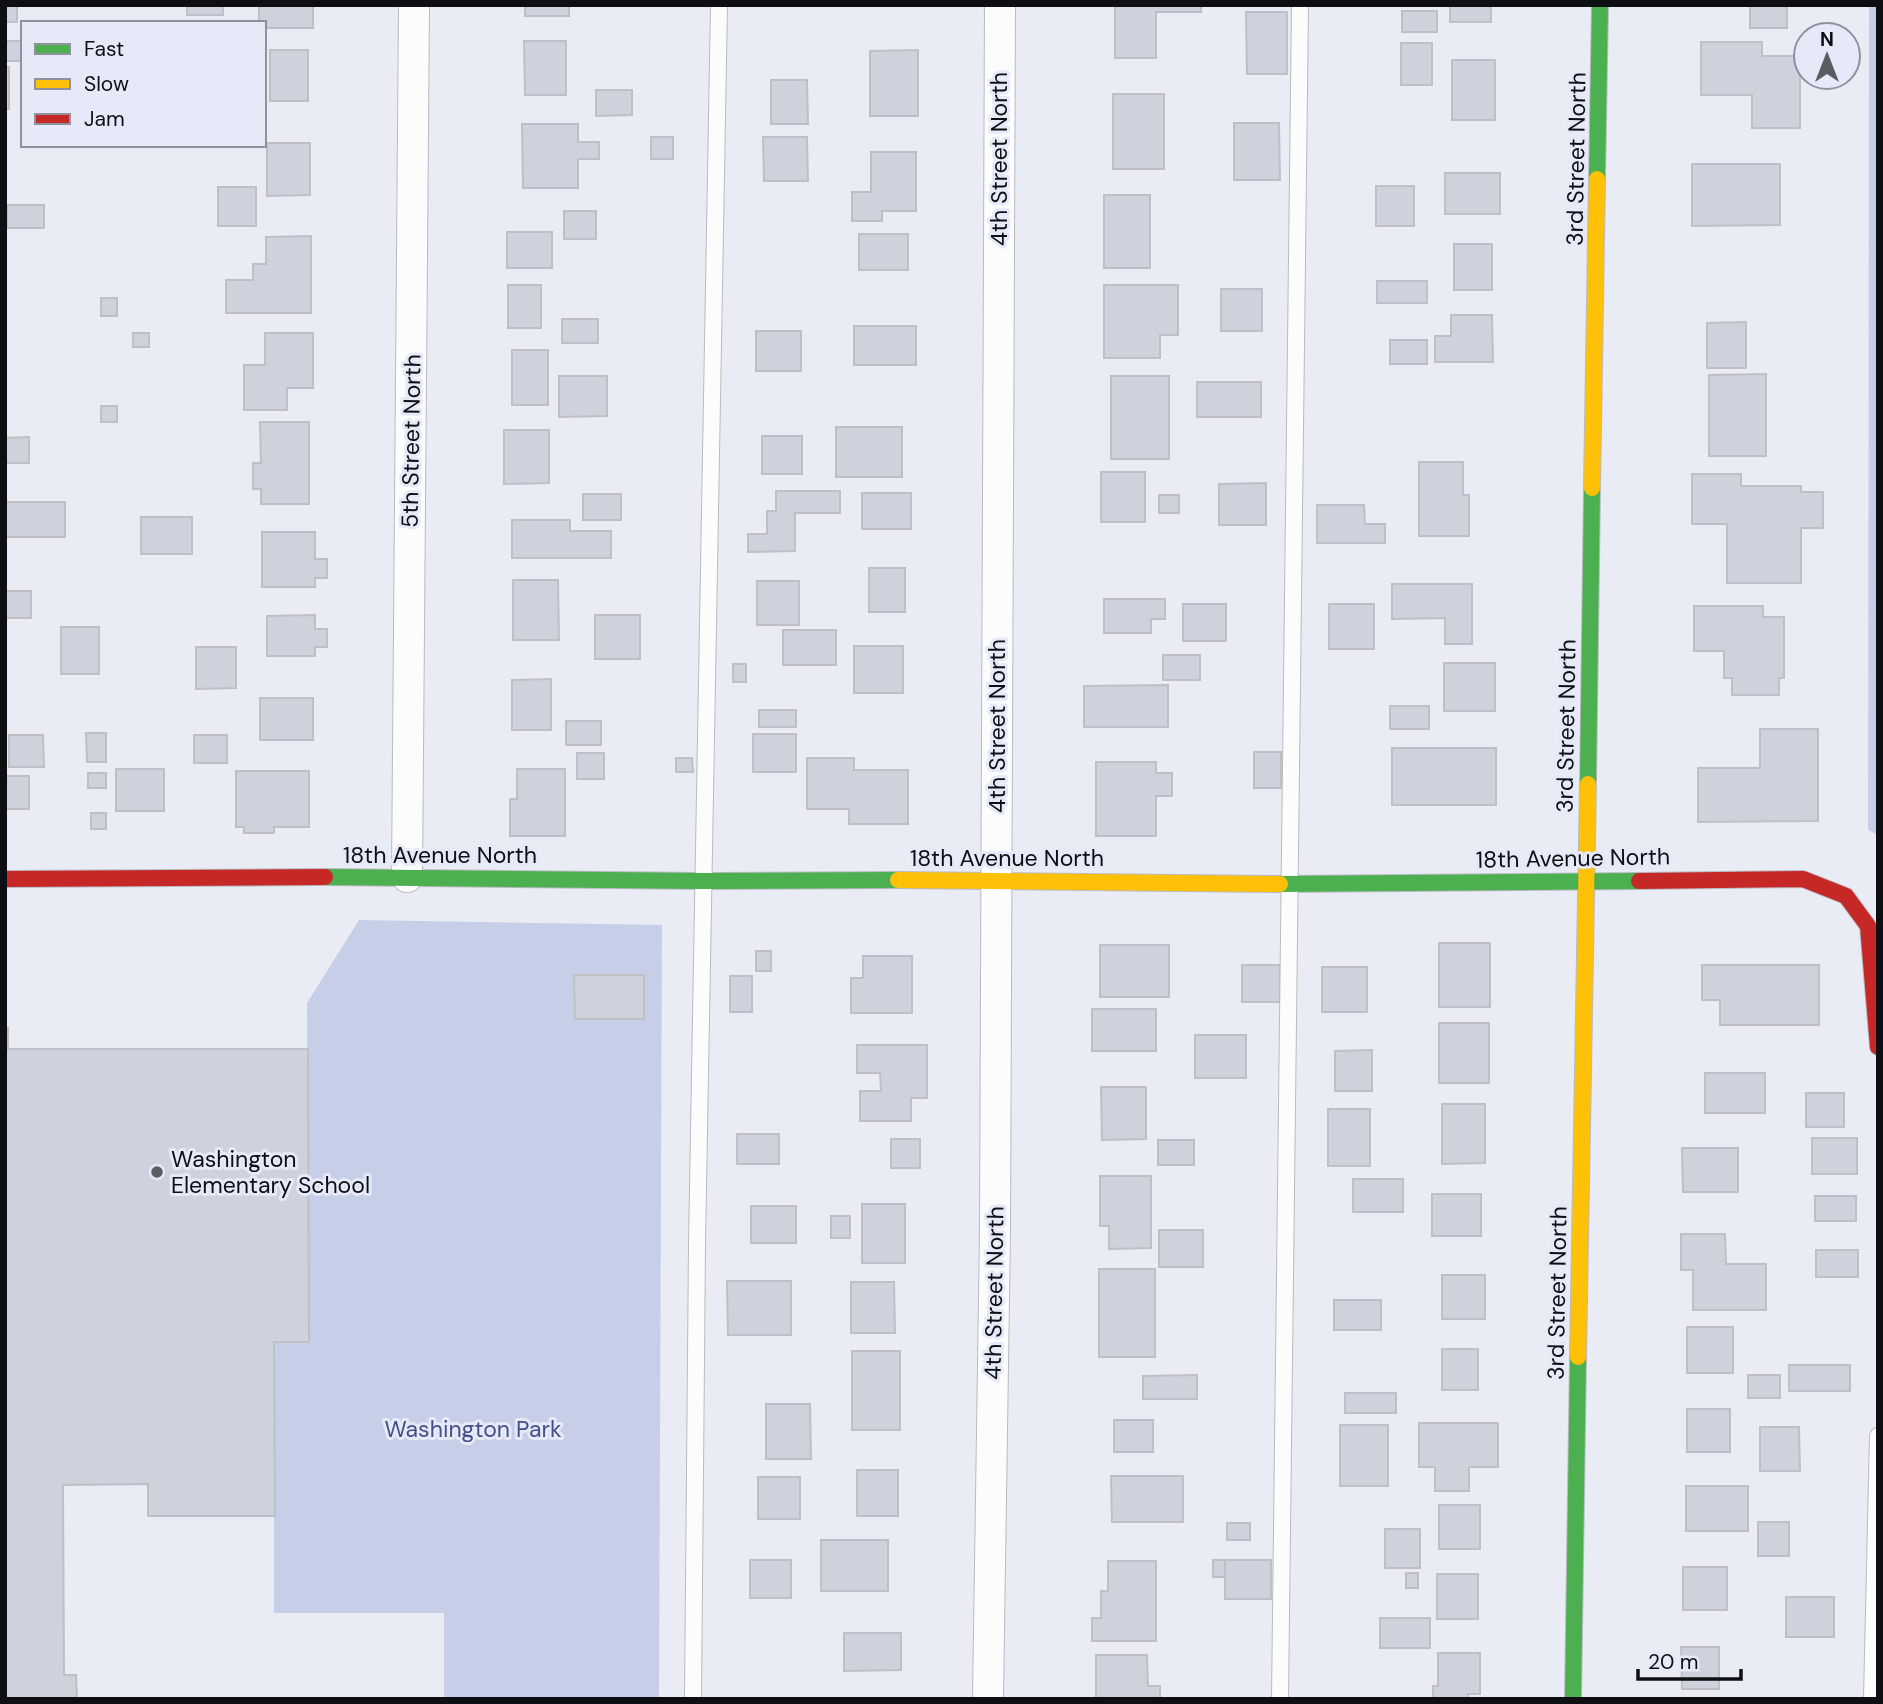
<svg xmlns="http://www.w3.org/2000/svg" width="1883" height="1704" font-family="'DM Sans',sans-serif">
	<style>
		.green { fill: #c7cfe8 }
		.building { fill: #ced2dc; stroke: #bec0c6; stroke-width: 2 }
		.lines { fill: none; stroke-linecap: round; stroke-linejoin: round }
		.lane-casing { stroke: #b9bbc1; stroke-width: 18 }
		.street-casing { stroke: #b9bbc1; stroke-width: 32 }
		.fast-casing { stroke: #b9bbc1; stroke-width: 18 }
		.slow-casing { stroke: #b9bbc1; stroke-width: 18 }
		.jam-casing { stroke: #b9bbc1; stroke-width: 18 }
		.lane { stroke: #fcfcfd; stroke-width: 16 }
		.street { stroke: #fcfcfd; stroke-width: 30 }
		.fast { stroke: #4caf50; stroke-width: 16 }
		.slow { stroke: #ffc107; stroke-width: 16 }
		.jam { stroke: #c62828; stroke-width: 16 }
		.poi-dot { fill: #5a5c62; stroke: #e5e9f8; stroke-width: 2.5 }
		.labels { text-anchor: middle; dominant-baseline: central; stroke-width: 6; stroke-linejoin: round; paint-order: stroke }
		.street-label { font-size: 23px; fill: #0d0f13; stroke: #e5e9f8 }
		.poi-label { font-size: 23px; fill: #0d0f13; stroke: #e5e9f8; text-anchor: start }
		.park-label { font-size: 23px; fill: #445087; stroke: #e5e9f8 }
	</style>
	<rect width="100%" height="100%" fill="#e9ecf4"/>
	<path class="green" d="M1869,5H1878V835L1868,830Z
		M359,920L662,925L659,1699H444V1613H274V1342L309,1341L307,1003Z"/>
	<path class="building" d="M5,5H17V22H5Z
		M187,5H223V15H187Z
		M259,5H313V28H264V23H259Z
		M525,5H569V16H525Z
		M1115,5H1201V12H1156V58H1115Z
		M1450,5H1491V22H1450Z
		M1750,5H1787V28H1750Z
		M1402,11H1437V32H1402Z
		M1246,12H1287V74H1247Z
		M5,41H23V61H5Z
		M524,41H566V95H525Z
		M1701,42H1762V56H1800V128H1752V95H1701Z
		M1401,43H1432V85H1401Z
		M270,50H308V101H270Z
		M918,50V116H870V51Z
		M1452,60H1495V120H1452Z
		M5,67H9V109H5Z
		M771,80H807L808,124H771Z
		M596,90H632V115L596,116Z
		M1113,94H1164V169H1113Z
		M1234,123H1279L1280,180H1234Z
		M522,124H578V142H599V159H578V188H523Z
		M651,137H673V159H651Z
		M763,137H807L808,181H764Z
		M267,143H310V195L267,196Z
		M871,152H916V211H882V221H852V192H871Z
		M1692,164H1780V225L1692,226Z
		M1445,173H1500V214H1445Z
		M1376,186H1414V226H1376Z
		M218,187H256V226H218Z
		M1104,195H1150V268H1104Z
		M7,205H44V228H7Z
		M564,211H596V239H564Z
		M507,232H552V268H507Z
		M859,234H908V270H859Z
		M311,236V313H226V280H253V264H266V237Z
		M1454,244H1492V290H1454Z
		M1377,281H1427V303H1377Z
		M508,285H541V328H508Z
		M1104,285H1178V335H1160V358H1104Z
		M1221,289H1262V331H1221Z
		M101,298H117V316H101Z
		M1451,315H1492L1493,362H1435V336H1451Z
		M562,319H598V343H562Z
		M1746,322V368H1707V323Z
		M854,326H916V365H854Z
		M756,331H801V371H756Z
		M133,333H149V347H133Z
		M265,333H313V388H287V410H244V365H265Z
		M1390,340H1427V364H1390Z
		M512,350H548V405H512Z
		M1766,374V456H1709V375Z
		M559,376H607V416L559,417Z
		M1111,376H1169V459H1111Z
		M1197,382H1261V417H1197Z
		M101,406H117V422H101Z
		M260,422H309V504H261V489H253V463H261Z
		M836,427H902V477H836Z
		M504,430H549V483L504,484Z
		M762,436H802V474H762Z
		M29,437V463H5V438Z
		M1419,462H1463V495H1469V536H1419Z
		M1101,472H1145V522H1101Z
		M1692,474H1741V486H1801V492H1823V528H1801V583H1727V524H1692Z
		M1266,483V525H1219V484Z
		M776,491H840V513H795V551L748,552V534H767V511H776Z
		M862,493H911V529H862Z
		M583,494H621V520H583Z
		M1159,495H1179V513H1159Z
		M5,502H65V537H5Z
		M1317,505H1364L1365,524H1385V543H1317Z
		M141,517H192V554H141Z
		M512,520H570V531H611V558H512Z
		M262,532H315V559H327V578H315V587H262Z
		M869,568H905V612H869Z
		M513,580H558L559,640H513Z
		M757,581H799V625H757Z
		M1392,584H1472V644H1445V618L1392,619Z
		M5,591H31V618H5Z
		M1104,599H1165V619H1151V633H1104Z
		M1183,604H1226V641H1183Z
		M1329,604H1374V649H1329Z
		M1694,606H1763V617H1784V678H1779V695H1732V678H1724V651H1694Z
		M315,615V629H327V647H315V656H267V616Z
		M595,615H640V659H595Z
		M61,627H99V674H61Z
		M783,630H836V665H783Z
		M854,646H903V693H854Z
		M196,647H236V688L196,689Z
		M1163,655H1200V680H1163Z
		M1444,663H1495V711H1444Z
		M733,664H746V682H733Z
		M551,679V730H512V680Z
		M1168,685V727H1084V686Z
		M260,698H313V740H260Z
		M1390,706H1429V729H1390Z
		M759,710H796V727H759Z
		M566,721H601V745H566Z
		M1760,729H1818V821L1698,822V768H1760Z
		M86,733H106V762H87Z
		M753,734H796V772H753Z
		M9,735H43L44,767H9Z
		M194,735H227V763H194Z
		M1392,748H1496V805H1392Z
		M1254,752H1281V788H1254Z
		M577,753H604V779H577Z
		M676,758H692L693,772H676Z
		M807,758H854V770H908V824H849V809H807Z
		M1096,762H1156V773H1172V796H1156V836H1096Z
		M116,769H164V811H116Z
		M517,769H565V836H510V799H517Z
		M236,771H309V827H274V833H244V827H236Z
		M88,773H106V788H88Z
		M5,776H29V809H5Z
		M91,813H106V829H91Z
		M1439,943H1490V1007H1439Z
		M1100,945H1169V997H1100Z
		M756,951H771V971H756Z
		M863,956H912V1013H851V978H863Z
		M1242,965H1280V1002H1242Z
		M1702,965H1819V1025H1720V1000H1702Z
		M1322,967H1367V1012H1322Z
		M574,975H644V1019H575Z
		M730,976H752V1012H730Z
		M1092,1009H1156V1051H1092Z
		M1439,1023H1489V1083H1439Z
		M5,1028H8V1049H308L309,1342H274L275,1516H148V1484L63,1485L64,1675H76L77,1699H5Z
		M1195,1035H1246V1078H1195Z
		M857,1045H927V1098H911V1121H860V1091H881L880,1073H857Z
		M1372,1050V1091H1335V1051Z
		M1705,1073H1765V1113H1705Z
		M1101,1087H1146V1139L1102,1140Z
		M1806,1093H1844V1127H1806Z
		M1442,1104H1485V1163L1442,1164Z
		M1328,1109H1370V1166H1328Z
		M737,1134H779V1164H737Z
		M1812,1138H1857V1174H1812Z
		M891,1139H920V1168H891Z
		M1158,1140H1194V1165H1158Z
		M1682,1148H1738V1192H1683Z
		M1100,1176H1151V1248L1109,1249V1226H1100Z
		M1353,1179H1403V1212H1353Z
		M1432,1194H1481V1236H1432Z
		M1815,1196H1856V1221H1815Z
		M862,1204H905V1263H862Z
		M751,1206H796V1243H751Z
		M831,1216H850V1238H831Z
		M1159,1230H1203V1267H1159Z
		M1681,1234H1725L1726,1264H1766V1310H1693V1270H1681Z
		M1816,1250H1858V1277H1816Z
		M1099,1269H1155V1357H1099Z
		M1442,1275H1485V1319H1442Z
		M727,1281H791V1335H728Z
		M851,1282H894L895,1333H851Z
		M1334,1300H1381V1330H1334Z
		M1687,1327H1733V1373H1687Z
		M1442,1349H1478V1390H1442Z
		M852,1351H900V1430H852Z
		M1789,1365H1850V1391H1789Z
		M1197,1375V1399H1143V1376Z
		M1748,1375H1780V1398H1748Z
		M1345,1393H1396V1413H1345Z
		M766,1404H810L811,1459H766Z
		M1687,1409H1730V1452H1687Z
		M1114,1420H1153V1452H1114Z
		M1419,1423H1498V1467H1469V1491H1435V1467H1419Z
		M1340,1425H1388V1486H1340Z
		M1760,1427H1799L1800,1471H1760Z
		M857,1470H898V1516H857Z
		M1111,1476H1183V1522H1112Z
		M758,1477H800V1519H758Z
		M1686,1486H1748V1531H1686Z
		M1439,1505H1480V1549H1439Z
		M1758,1522H1789V1556H1758Z
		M1227,1523H1250V1540H1227Z
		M1385,1529H1420V1568H1385Z
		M821,1540H888V1591H821Z
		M750,1560H791V1598H750Z
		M1213,1560H1225V1577H1213Z
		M1225,1560H1271V1599H1225Z
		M1108,1561H1156V1641H1092V1618H1101V1591H1108Z
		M1683,1567H1727V1610H1683Z
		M1406,1573H1418V1588H1406Z
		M1437,1574H1478V1619H1437Z
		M1786,1597H1834V1637H1786Z
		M1380,1618H1430V1648H1380Z
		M844,1633H901V1670L844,1671Z
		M1681,1647H1719V1689H1682Z
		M1438,1653H1480V1694H1468V1699H1433V1686H1438Z
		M1096,1655H1147L1148,1686H1160V1699H1096Z"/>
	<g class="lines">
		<g class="lane-casing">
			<path id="lane" d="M693,1699L697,1244L719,5
				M1280,1699L1300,5
				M1872,1699L1878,1436"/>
		</g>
		<g class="street-casing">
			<path id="street" d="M407,877L414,5
				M988,1699L995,1231L1000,5"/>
		</g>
		<g class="fast-casing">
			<path id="fast" d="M1597,179L1600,5
				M1588,784L1592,488
				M325,877L704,881L898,880
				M1280,884L1639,881
				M1573,1699L1578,1357"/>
		</g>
		<g class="slow-casing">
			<path id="slow" d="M1592,488L1597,179
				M898,880L1280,884
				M1578,1357L1588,784"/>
		</g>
		<g class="jam-casing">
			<path id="jam" d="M5,879L325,877
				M1639,881L1803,879L1846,896L1868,926L1878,1047"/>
		</g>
		<use href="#lane" class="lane"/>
		<use href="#street" class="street"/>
		<use href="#fast" class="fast"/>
		<use href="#slow" class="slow"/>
		<use href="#jam" class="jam"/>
	</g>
	<circle class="poi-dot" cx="157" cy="1172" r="7"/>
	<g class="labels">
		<g class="street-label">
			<text transform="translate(999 159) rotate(-90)">4th Street North</text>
			<text transform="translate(1576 159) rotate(-89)">3rd Street North</text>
			<text transform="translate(411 441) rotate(-89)">5th Street North</text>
			<text transform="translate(997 726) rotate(-90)">4th Street North</text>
			<text transform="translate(1566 726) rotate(-89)">3rd Street North</text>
			<text x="440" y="855">18th Avenue North</text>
			<text x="1007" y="858">18th Avenue North</text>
			<text transform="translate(1573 858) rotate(-1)">18th Avenue North</text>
			<text transform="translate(994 1293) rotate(-89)">4th Street North</text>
			<text transform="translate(1557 1293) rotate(-89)">3rd Street North</text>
		</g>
		<g class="poi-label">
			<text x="171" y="1159">Washington<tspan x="171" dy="26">Elementary School</tspan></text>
		</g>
		<g class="park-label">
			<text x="473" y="1429">Washington Park</text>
		</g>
	</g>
	<rect width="1883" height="1704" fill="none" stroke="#0d0f13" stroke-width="14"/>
	<rect x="21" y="21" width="245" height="126" fill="#e5e9f8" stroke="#8f929c" stroke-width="2"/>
	<rect x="35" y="44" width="35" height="10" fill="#4caf50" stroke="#8f929c" stroke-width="2"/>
	<text x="84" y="56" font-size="21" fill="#0d0f13">Fast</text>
	<rect x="35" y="79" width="35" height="10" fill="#ffc107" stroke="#8f929c" stroke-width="2"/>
	<text x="84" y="91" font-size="21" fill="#0d0f13">Slow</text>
	<rect x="35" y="114" width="35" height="10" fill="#c62828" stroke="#8f929c" stroke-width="2"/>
	<text x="84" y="126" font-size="21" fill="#0d0f13">Jam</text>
	<g transform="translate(1827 56)"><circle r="33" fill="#e5e9f8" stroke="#8f929c" stroke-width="2"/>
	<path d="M0-5L12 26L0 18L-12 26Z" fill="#5a5c62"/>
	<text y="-10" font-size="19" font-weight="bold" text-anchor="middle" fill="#0d0f13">N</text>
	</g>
	<path d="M1638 1669v10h103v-10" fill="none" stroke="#0d0f13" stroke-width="3.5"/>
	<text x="1648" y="1669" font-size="21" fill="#0d0f13" stroke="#e5e9f8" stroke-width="5" paint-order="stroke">20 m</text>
</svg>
